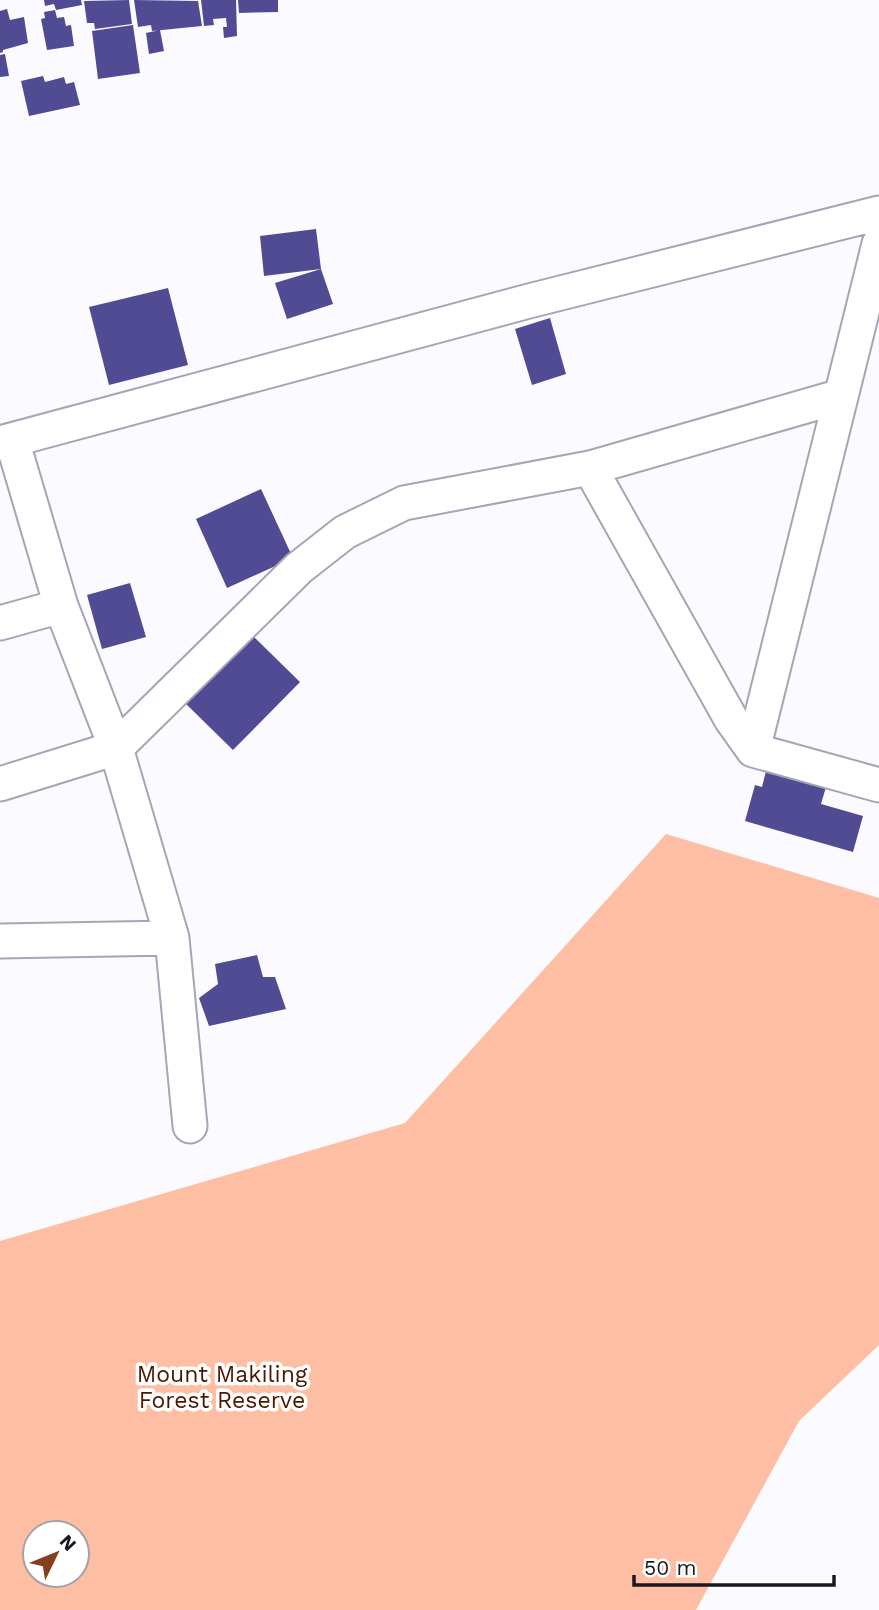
<svg xmlns="http://www.w3.org/2000/svg" width="879" height="1610" font-family="'Work Sans',sans-serif">
	<style>
		.green { fill: #fdbea3; fill-rule: evenodd }
		.building { fill: #504b92 }
		.lines { fill: none; stroke-linecap: round; stroke-linejoin: round }
		.minor-casing { stroke: #a5a5b8; stroke-width: 37 }
		.minor { stroke: #fff; stroke-width: 33 }
		.labels { text-anchor: middle; dominant-baseline: central; stroke-width: 7; stroke-linejoin: round; paint-order: stroke }
		.park-label { font-size: 23px; fill: #4a1700; stroke: #fff }
	</style>
	<rect width="100%" height="100%" fill="#fbfbff"/>
	<path class="green" d="M666,834L879,898V1345L799,1421L696,1610H0V1241L405,1123ZM77,1533V1575H35V1533Z"/>
	<path class="building" d="M44,0H81L82,5L56,10L54,4L45,6Z
		M129,0L132,24L95,29L94,23H87L84,1Z
		M134,0L198,1L202,26L152,31L151,25L138,27Z
		M201,0H236L237,36L224,38L223,27H227L226,18L213,19L214,25L204,26Z
		M238,0H278V12L239,13Z
		M7,9L10,20L24,17L28,43L3,50V52L0,53V11Z
		M55,10L57,18L64,17L66,26L71,25L74,46L47,50L41,19L45,18L44,12Z
		M133,25L140,73L98,79L92,31Z
		M160,30L164,51L149,54L146,33Z
		M5,54L9,76L0,77V55Z
		M43,76L45,82L64,77L66,84L74,82L80,105L29,116L21,81Z
		M316,229L321,269L264,276L260,236Z
		M321,269L333,304L287,319L275,283Z
		M168,288L188,365L109,385L89,307Z
		M550,318L566,374L532,385L515,329Z
		M261,489L293,558L227,588L196,519Z
		M130,583L146,637L102,649L87,595Z
		M250,633L300,682L233,750L183,701Z
		M768,763L828,780L821,804L863,816L853,852L745,821L755,785L762,787Z
		M257,955L263,977H275L286,1009L209,1026L199,998L218,984L215,964Z"/>
	<g class="lines">
		<g class="minor-casing">
			<path id="minor" d="M12,440L61,606L116,748L172,938L190,1126
				M0,443L529,301L879,213
				M590,468L731,719L753,750L879,244
				M0,623L61,606
				M753,750L879,785
				M0,784L116,748L299,568L345,532L404,503L590,468L841,396
				M0,941L172,938"/>
		</g>
		<use href="#minor" class="minor"/>
	</g>
	<g class="labels">
		<g class="park-label">
			<text x="222" y="1374">Mount Makiling<tspan x="222" dy="26">Forest Reserve</tspan></text>
		</g>
	</g>
	<g transform="translate(56 1554) rotate(47)"><circle r="33" fill="#ffffff" stroke="#a3a3a6" stroke-width="2"/>
	<path d="M0-5L12 26L0 18L-12 26Z" fill="#863f1c"/>
	<text y="-10" font-size="19" font-weight="bold" text-anchor="middle" fill="#191a20">N</text>
	</g>
	<path d="M634 1575v10h200v-10" fill="none" stroke="#191a20" stroke-width="3.5"/>
	<text x="644" y="1575" font-size="21" fill="#191a20" stroke="#ffffff" stroke-width="5" paint-order="stroke">50 m</text>
</svg>
